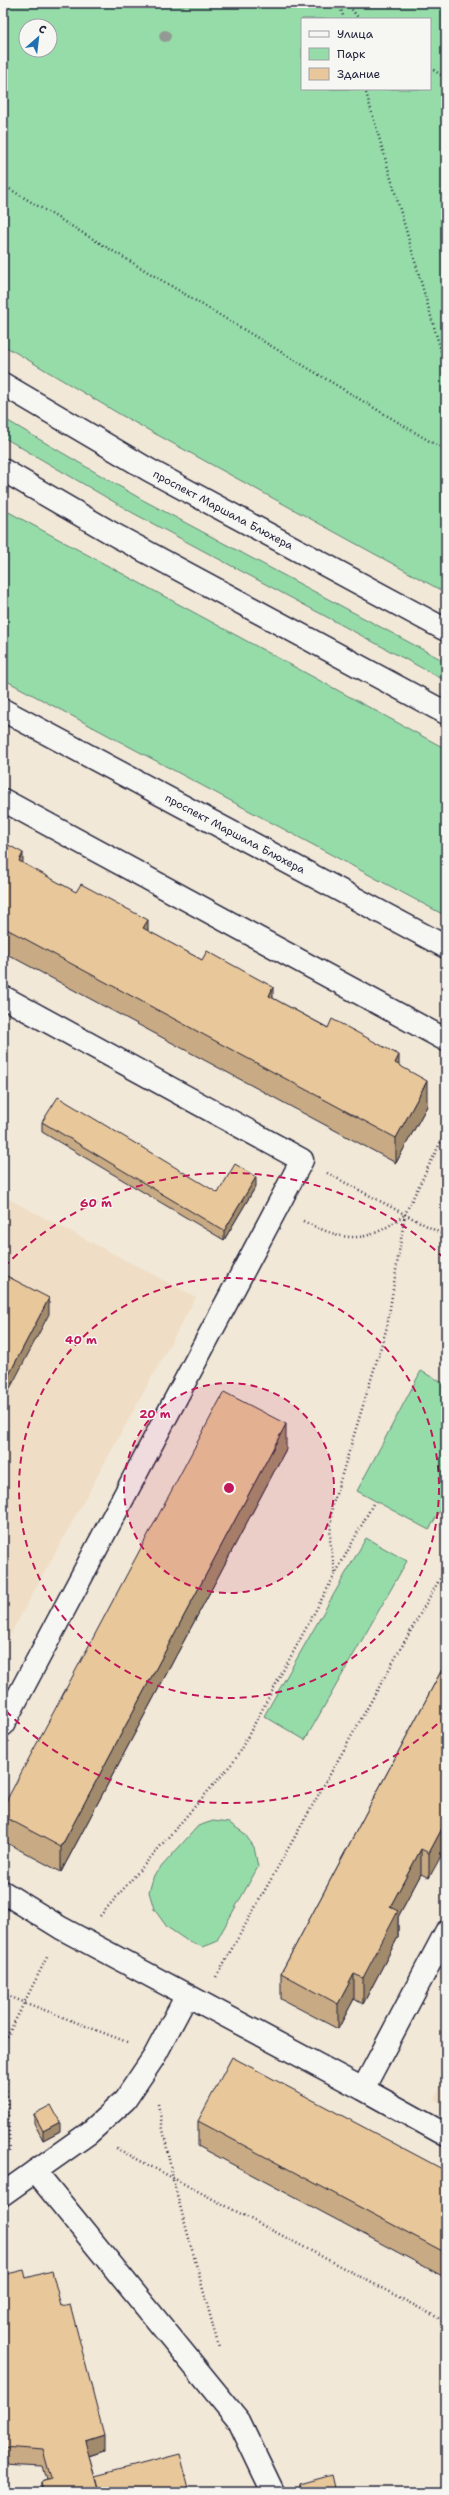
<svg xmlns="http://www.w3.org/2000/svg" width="449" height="2495" font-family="'Shantell Sans',sans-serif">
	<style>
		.built { fill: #efdec5 }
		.green { fill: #96dca9; stroke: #5c7f72; fill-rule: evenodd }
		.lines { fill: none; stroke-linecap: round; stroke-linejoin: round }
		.minor-casing { stroke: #22223b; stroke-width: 25 }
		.major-casing { stroke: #22223b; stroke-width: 25 }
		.path { stroke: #22223b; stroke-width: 2.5; stroke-dasharray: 1 3; stroke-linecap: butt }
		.minor { stroke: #f6f6f2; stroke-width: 22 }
		.major { stroke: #f6f6f2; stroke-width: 22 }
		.tree { fill: #939a94 }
		.wall { fill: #c8ab84; stroke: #22223b }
		.shaded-wall { fill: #a28b6c; stroke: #22223b }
		.building { fill: #e8c79a; stroke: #22223b }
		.ring { fill: none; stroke: #c2185b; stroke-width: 2; stroke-dasharray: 7 5 }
		.labels { text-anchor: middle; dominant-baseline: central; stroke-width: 3; stroke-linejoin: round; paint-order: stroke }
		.street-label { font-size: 11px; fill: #22223b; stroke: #f6f6f2 }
		.centre { fill: #c2185b; stroke: #f6f6f2; stroke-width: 2 }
		.ring-label { font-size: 12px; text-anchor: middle; font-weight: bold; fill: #c2185b; stroke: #f6f6f2; stroke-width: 3; stroke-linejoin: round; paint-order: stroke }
	</style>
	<rect width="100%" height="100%" fill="#f2e8d8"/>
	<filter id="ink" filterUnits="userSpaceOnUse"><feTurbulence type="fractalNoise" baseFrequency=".025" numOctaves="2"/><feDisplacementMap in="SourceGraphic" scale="8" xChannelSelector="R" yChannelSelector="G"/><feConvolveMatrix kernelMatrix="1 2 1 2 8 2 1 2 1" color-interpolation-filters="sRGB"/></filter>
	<g filter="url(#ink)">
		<path class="built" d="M3,1196L196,1297L3,1648Z
			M446,2077V2106L434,2099Z"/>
		<path class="green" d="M3,3H446V593L121,415L3,345ZM302,19H430V89H302ZM26,26H50V50H26Z
			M3,418L141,499L446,662V681L133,513L3,437Z
			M3,509L446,749V916L3,679Z
			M421,1371L446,1385V1499L429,1530L357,1491Z
			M366,1538L407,1561L305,1740L264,1716Z
			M213,1821L229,1823L244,1833L254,1847L258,1867L216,1942L203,1947L186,1940L167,1927L154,1909L149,1892L154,1875L198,1826Z"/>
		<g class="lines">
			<g class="minor-casing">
				<path id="minor" d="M3,710L446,947
					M3,800L446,1040
					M3,997L302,1160L3,1725
					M3,1892L61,1928L363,2089L446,1932
					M363,2089L446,2135
					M35,2171L239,2421L273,2492
					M3,2194L89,2133L125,2100L154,2057L187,1995"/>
			</g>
			<g class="major-casing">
				<path id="major" d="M3,384L149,470L446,630
					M3,470L115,535L446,713"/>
			</g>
			<path class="path" d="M339,3L344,19
				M347,3L359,19
				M430,68L446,78
				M365,89L446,368
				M3,185L446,451
				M327,1173L446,1236
				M303,1221C345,1241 365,1246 404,1215
				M335,1573L330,1540L332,1507L387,1327L405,1214L446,1131
				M100,1916L235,1760L373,1504
				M216,1977L446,1568
				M3,1994L127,2042
				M3,2034L4,2042
				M158,2104L173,2179
				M116,2148L446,2322
				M10,2152L4,2043L48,1955
				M173,2180L219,2348
				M3,2230L10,2223"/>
			<use href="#minor" class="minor"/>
			<use href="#major" class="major"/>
		</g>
		<circle class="tree" cx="165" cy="36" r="6"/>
		<path class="wall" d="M3,842L23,864L399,1066L427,1106L396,1163L3,952Z
			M42,1122L218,1193L256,1186L224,1240L42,1132Z
			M286,1449L61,1872L3,1841V1807Z
			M446,1662L429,1878L421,1874L398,1917V1937L363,2004L354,1999L338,2029L281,1999V1973Z
			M34,2114L60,2131L43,2140L34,2123Z
			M198,2121L446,2171V2278L198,2146Z
			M3,2275L26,2278L61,2306L104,2451L89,2456L95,2476L190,2492H41V2482L47,2480L43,2466L3,2464Z
			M300,2484L336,2492H300Z"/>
		<path class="shaded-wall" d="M23,853V878L19,861Z
			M148,920V945L143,928Z
			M273,987V1013L269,996Z
			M399,1055V1081L395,1063Z
			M427,1081V1106L396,1163V1138Z
			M256,1177V1186L224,1240V1231Z
			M49,1298V1314L3,1402V1386Z
			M286,1424V1449L61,1872V1847Z
			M446,1821V1847L429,1878V1853Z
			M421,1849V1874L398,1917V1937L363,2004V1978L390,1907Z
			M354,1974V1999L338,2029V2004Z
			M60,2122V2131L43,2140V2131Z
			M104,2435V2451L85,2457V2441Z"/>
		<path class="building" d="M3,842L23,853L19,861L76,892L81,884L148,920L143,928L202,960L207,951L273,987L269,996L328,1028L332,1019L399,1055L395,1063L427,1081L396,1138L3,927Z
			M58,1097L218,1193L235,1164L256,1177L224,1231L42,1122Z
			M3,1274L49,1298L3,1386Z
			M224,1392L286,1424L61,1847L3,1816V1807Z
			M446,1662V1821L429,1853L421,1849L390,1907L398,1911L363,1978L354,1974L338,2004L281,1973Z
			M232,2057L446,2171V2253L198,2121Z
			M51,2105L60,2122L43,2131L34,2114Z
			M24,2270L26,2278L52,2271L61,2306L70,2304L104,2435L85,2441L99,2492H43L41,2482L51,2479L43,2450L3,2447V2275Z
			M180,2454L190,2492H99L95,2476Z
			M332,2475L336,2492H302L300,2484Z"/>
	</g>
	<circle cx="229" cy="1488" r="105" fill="#c2185b" fill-opacity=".12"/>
	<g class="ring">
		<circle cx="229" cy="1488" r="105"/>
		<circle cx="229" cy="1488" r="210"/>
		<path d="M446 1716A315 315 0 0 1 4 1709M4 1267A315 315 0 0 1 446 1260"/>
	</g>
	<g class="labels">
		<g class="street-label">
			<text transform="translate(223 510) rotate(28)">проспект Маршала Блюхера</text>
			<text transform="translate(235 834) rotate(28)">проспект Маршала Блюхера</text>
		</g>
	</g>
	<circle cx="229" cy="1488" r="6" class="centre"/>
	<g class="ring-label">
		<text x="96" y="1207">60 m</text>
		<text x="81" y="1344">40 m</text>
		<text x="155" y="1418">20 m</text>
	</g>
	<rect width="449" height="2495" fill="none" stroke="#f6f6f2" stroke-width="16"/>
	<rect x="8" y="8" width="433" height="2479" fill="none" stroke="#22223b" stroke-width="1.5" filter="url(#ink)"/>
	<rect x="301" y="18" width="130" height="72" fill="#f6f6f2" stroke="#a1a1a9"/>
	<rect x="309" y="31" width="20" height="6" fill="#f6f6f2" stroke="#a1a1a9"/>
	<text x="337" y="38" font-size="12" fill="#22223b">Улица</text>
	<rect x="309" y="48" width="20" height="12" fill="#96dca9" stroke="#a1a1a9"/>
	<text x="337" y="58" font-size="12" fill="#22223b">Парк</text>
	<rect x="309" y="68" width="20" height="12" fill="#e8c79a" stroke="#a1a1a9"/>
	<text x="337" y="78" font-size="12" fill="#22223b">Здание</text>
	<g transform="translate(38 38) rotate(28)"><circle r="19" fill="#f6f6f2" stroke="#a1a1a9"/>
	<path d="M0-3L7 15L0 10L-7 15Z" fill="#1f6fb2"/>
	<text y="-6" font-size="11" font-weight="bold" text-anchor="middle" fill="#22223b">С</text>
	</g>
</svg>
